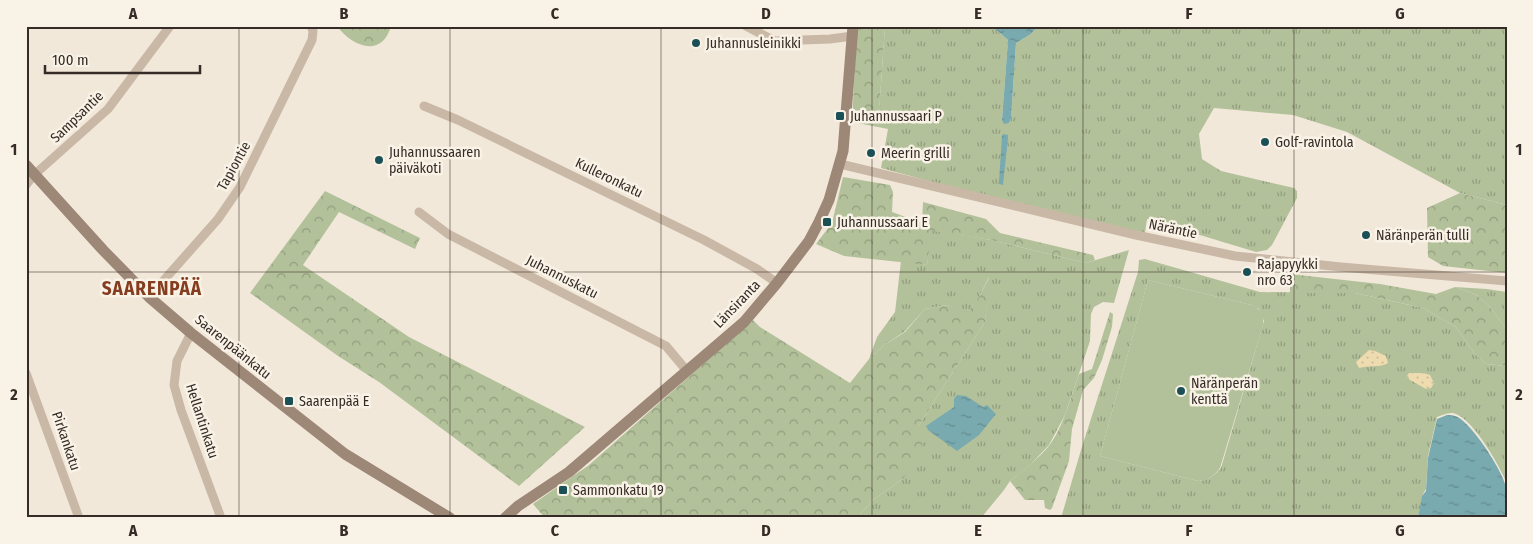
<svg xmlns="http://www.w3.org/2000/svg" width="1533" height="544" font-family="'Fira Sans Condensed',sans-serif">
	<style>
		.grass { fill: url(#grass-tufts); fill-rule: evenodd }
		.forest { fill: url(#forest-crowns) }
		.sand { fill: url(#sand-dots) }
		.pitch { fill: #b2c19a }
		.water { fill: url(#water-ripples) }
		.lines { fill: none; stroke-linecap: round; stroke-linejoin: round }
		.street { stroke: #cab8a6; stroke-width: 9 }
		.secondary { stroke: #9d8777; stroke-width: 11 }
		.grid { fill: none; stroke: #362c27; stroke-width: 1; stroke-opacity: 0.55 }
		.poi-dot { fill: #1c5057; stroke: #f9f2e6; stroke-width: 2 }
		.labels { text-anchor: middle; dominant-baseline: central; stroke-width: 5; stroke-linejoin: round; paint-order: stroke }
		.poi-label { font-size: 14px; fill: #362c27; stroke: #f9f2e6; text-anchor: start }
		.street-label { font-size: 14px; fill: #362c27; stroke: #f9f2e6 }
		.district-label { font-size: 19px; font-weight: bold; letter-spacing: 1px; fill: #853d20; stroke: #f9f2e6 }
		.neatline { fill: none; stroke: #362c27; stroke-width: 2 }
		.grid-label { font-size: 16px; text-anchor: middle; font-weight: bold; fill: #362c27 }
	</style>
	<defs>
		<pattern id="grass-tufts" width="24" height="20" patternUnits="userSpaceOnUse" patternTransform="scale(1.25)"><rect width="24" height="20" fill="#b2c19a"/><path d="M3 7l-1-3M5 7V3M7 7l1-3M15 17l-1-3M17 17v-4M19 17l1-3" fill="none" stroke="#929d7e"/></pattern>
		<pattern id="forest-crowns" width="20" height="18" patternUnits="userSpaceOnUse" patternTransform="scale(1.25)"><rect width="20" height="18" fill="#b2c19a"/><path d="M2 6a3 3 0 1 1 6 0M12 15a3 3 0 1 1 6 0" fill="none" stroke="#929d7e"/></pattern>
		<pattern id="sand-dots" width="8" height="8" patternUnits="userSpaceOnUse" patternTransform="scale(1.25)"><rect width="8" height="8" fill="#eedcb0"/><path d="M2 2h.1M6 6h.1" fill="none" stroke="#cdbd97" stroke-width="1.8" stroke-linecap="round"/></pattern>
		<pattern id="water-ripples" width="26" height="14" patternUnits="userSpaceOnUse" patternTransform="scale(1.25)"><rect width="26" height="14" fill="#79aaaf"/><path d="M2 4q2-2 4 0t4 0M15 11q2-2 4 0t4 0" fill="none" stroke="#648b8e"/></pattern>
	</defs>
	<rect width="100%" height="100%" fill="#f2e8da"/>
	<path class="grass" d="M885,26H992L1008,40L1002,120L1009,123L1011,119L1016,43L1031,34L1038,26H1507V205L1460,193L1347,132L1293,115L1214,108L1199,134L1202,159L1221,171L1294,188L1297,191V198L1272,245L1267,250L1256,252L1147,219L1144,239L881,168L888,129L878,127Z
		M931,230L991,240L1086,263L1129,250L1114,303L1103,302L1094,307L1091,314L1090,341L1065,415L1049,445L1031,464L1010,481L1004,490L981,518H857L873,500L904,478L919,425L985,322L989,277L980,295L968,313L947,305L925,309L904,332L883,346L869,359L877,337L895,312L901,261L927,265Z
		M1145,259L1260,292L1355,293L1423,308L1456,327L1475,354L1486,364L1507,366V484C1500,466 1474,421 1456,414C1450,411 1443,415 1437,417L1428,456L1426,489L1423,494L1418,518H1061L1081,450L1138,272L1139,260ZM1148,280L1251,305L1259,309L1264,321L1221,468C1214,476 1209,480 1198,481L1100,456Z
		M1455,287L1487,289L1507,292V330L1490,307L1477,295Z"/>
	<path class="forest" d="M337,26H391C382,59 351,46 337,26Z
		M857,26H885L878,127L852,122Z
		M843,177L890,185L893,192L892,212L922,223L923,202L986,219L1000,233L1093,255L1095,260L1086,263L991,240L932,231L927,265L844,256L816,244L832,223Z
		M325,191L420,238L415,249L339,212L303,265L409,337L585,427L519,486L379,382L338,356L250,293Z
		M1460,193L1507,205V273L1443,266L1428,257L1427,208Z
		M1290,274L1380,284L1436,294L1455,287L1477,295L1490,307L1507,330V366L1486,364L1475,354L1456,327L1423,308L1355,293H1290Z
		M990,276L985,322L919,425L926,438L904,478L873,500L857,518H545L533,504L589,465L753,320L760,327L850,383L869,359L883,346L905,332L925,309L947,305L968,312L980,295Z
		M1110,312L1113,314L1112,327L1102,360L1094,378L1083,390L1072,429L1069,461L1052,508L1050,510L1045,508L1044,500H1025L1010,481C1023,470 1037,460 1048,447C1063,429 1071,396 1079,374L1092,369Z"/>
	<path class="sand" d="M1369,350L1375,351L1386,356L1388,363C1381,368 1368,365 1359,368L1356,362Z
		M1409,373H1423L1430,375L1434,383L1431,388L1426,389L1410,380L1407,376Z"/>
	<path class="pitch" d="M1148,280L1251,305C1261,308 1264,316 1263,325L1220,468C1214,476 1209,480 1198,481L1100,456Z"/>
	<path class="water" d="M992,26H1038L1031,34L1016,43L1011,119L1009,123L1004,124L1002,120L1008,40Z
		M1004,134L1008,135V138L1003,185L999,184V182L1002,135Z
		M957,395L966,396L983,407L987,405L996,414L979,435L957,451L928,430L926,426L954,407V399Z
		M1447,415C1450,415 1452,415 1455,416C1470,420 1503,471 1506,487C1509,496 1507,508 1507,518H1418L1422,496L1426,491L1428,458L1437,419Z"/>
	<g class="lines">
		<path class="street" d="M746,26L775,41L830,39L853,36
			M424,106L458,120L704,240L757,269L777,283
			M840,164L1136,235L1235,256L1341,267L1507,281
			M26,185L34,175L108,109L170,26
			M419,212L448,234L666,346L687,371
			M149,297L218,219L240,187L312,40L313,31L311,26
			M191,333L177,361L174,385L181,410L221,518
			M26,373L79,518"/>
		<path class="secondary" d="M26,165L103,250L149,297L191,333L345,454L450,518
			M505,518L518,506L569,472L744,322L777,283L809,241L819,222L829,200L843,151L853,26"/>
	</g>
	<path class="grid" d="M239,26V518M450,26V518M661,26V518M872,26V518M1083,26V518M1294,26V518M26,272H1507"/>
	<g class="poi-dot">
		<circle cx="696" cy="43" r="5"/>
		<rect x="835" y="111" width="10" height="10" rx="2.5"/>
		<circle cx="1265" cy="142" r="5"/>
		<circle cx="871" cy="153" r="5"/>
		<circle cx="379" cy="160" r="5"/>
		<rect x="822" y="217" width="10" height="10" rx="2.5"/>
		<circle cx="1366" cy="235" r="5"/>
		<circle cx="1247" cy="272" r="5"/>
		<circle cx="1181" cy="391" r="5"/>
		<rect x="284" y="396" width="10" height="10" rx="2.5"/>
		<rect x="558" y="485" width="10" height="10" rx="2.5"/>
	</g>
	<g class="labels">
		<g class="poi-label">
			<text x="706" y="43">Juhannusleinikki</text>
			<text x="850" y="116">Juhannussaari P</text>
			<text x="1275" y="142">Golf-ravintola</text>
			<text x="389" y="152">Juhannussaaren<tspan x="389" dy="16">päiväkoti</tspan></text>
			<text x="881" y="153">Meerin grilli</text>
			<text x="837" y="222">Juhannussaari E</text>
			<text x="1376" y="235">Näränperän tulli</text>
			<text x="1257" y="264">Rajapyykki<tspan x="1257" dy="16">nro 63</tspan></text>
			<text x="1191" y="383">Näränperän<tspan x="1191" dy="16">kenttä</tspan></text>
			<text x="299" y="401">Saarenpää E</text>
			<text x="573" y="490">Sammonkatu 19</text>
		</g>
		<g class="street-label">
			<text transform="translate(77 117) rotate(-44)">Sampsantie</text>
			<text transform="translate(234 166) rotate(-61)">Tapiontie</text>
			<text transform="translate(609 178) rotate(26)">Kulleronkatu</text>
			<text transform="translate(1173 229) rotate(12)">Näräntie</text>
			<text transform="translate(562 277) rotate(27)">Juhannuskatu</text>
			<text transform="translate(737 304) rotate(-46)">Länsiranta</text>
			<text transform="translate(233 347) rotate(39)">Saarenpäänkatu</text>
			<text transform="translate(202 421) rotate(72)">Hellantinkatu</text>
			<text transform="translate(66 441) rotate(71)">Pirkankatu</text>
		</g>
		<g class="district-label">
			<text x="152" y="288">SAARENPÄÄ</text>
		</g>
	</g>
	<rect width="1533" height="544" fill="none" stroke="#f9f2e6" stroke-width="55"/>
	<path d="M45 65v8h155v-8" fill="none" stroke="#362c27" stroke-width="2.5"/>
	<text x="52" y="65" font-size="15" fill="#362c27" stroke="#f9f2e6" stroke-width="4" paint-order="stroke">100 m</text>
	<rect x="28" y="28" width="1478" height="488" class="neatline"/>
	<g class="grid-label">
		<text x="133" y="19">A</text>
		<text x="344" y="19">B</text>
		<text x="555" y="19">C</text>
		<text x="766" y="19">D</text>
		<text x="978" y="19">E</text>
		<text x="1189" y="19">F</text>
		<text x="1400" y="19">G</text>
		<text x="14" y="155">1</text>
		<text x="1519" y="155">1</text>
		<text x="14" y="400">2</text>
		<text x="1519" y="400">2</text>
		<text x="133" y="536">A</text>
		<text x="344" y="536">B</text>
		<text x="555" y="536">C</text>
		<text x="766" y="536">D</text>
		<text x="978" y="536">E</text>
		<text x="1189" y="536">F</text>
		<text x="1400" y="536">G</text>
	</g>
</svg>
